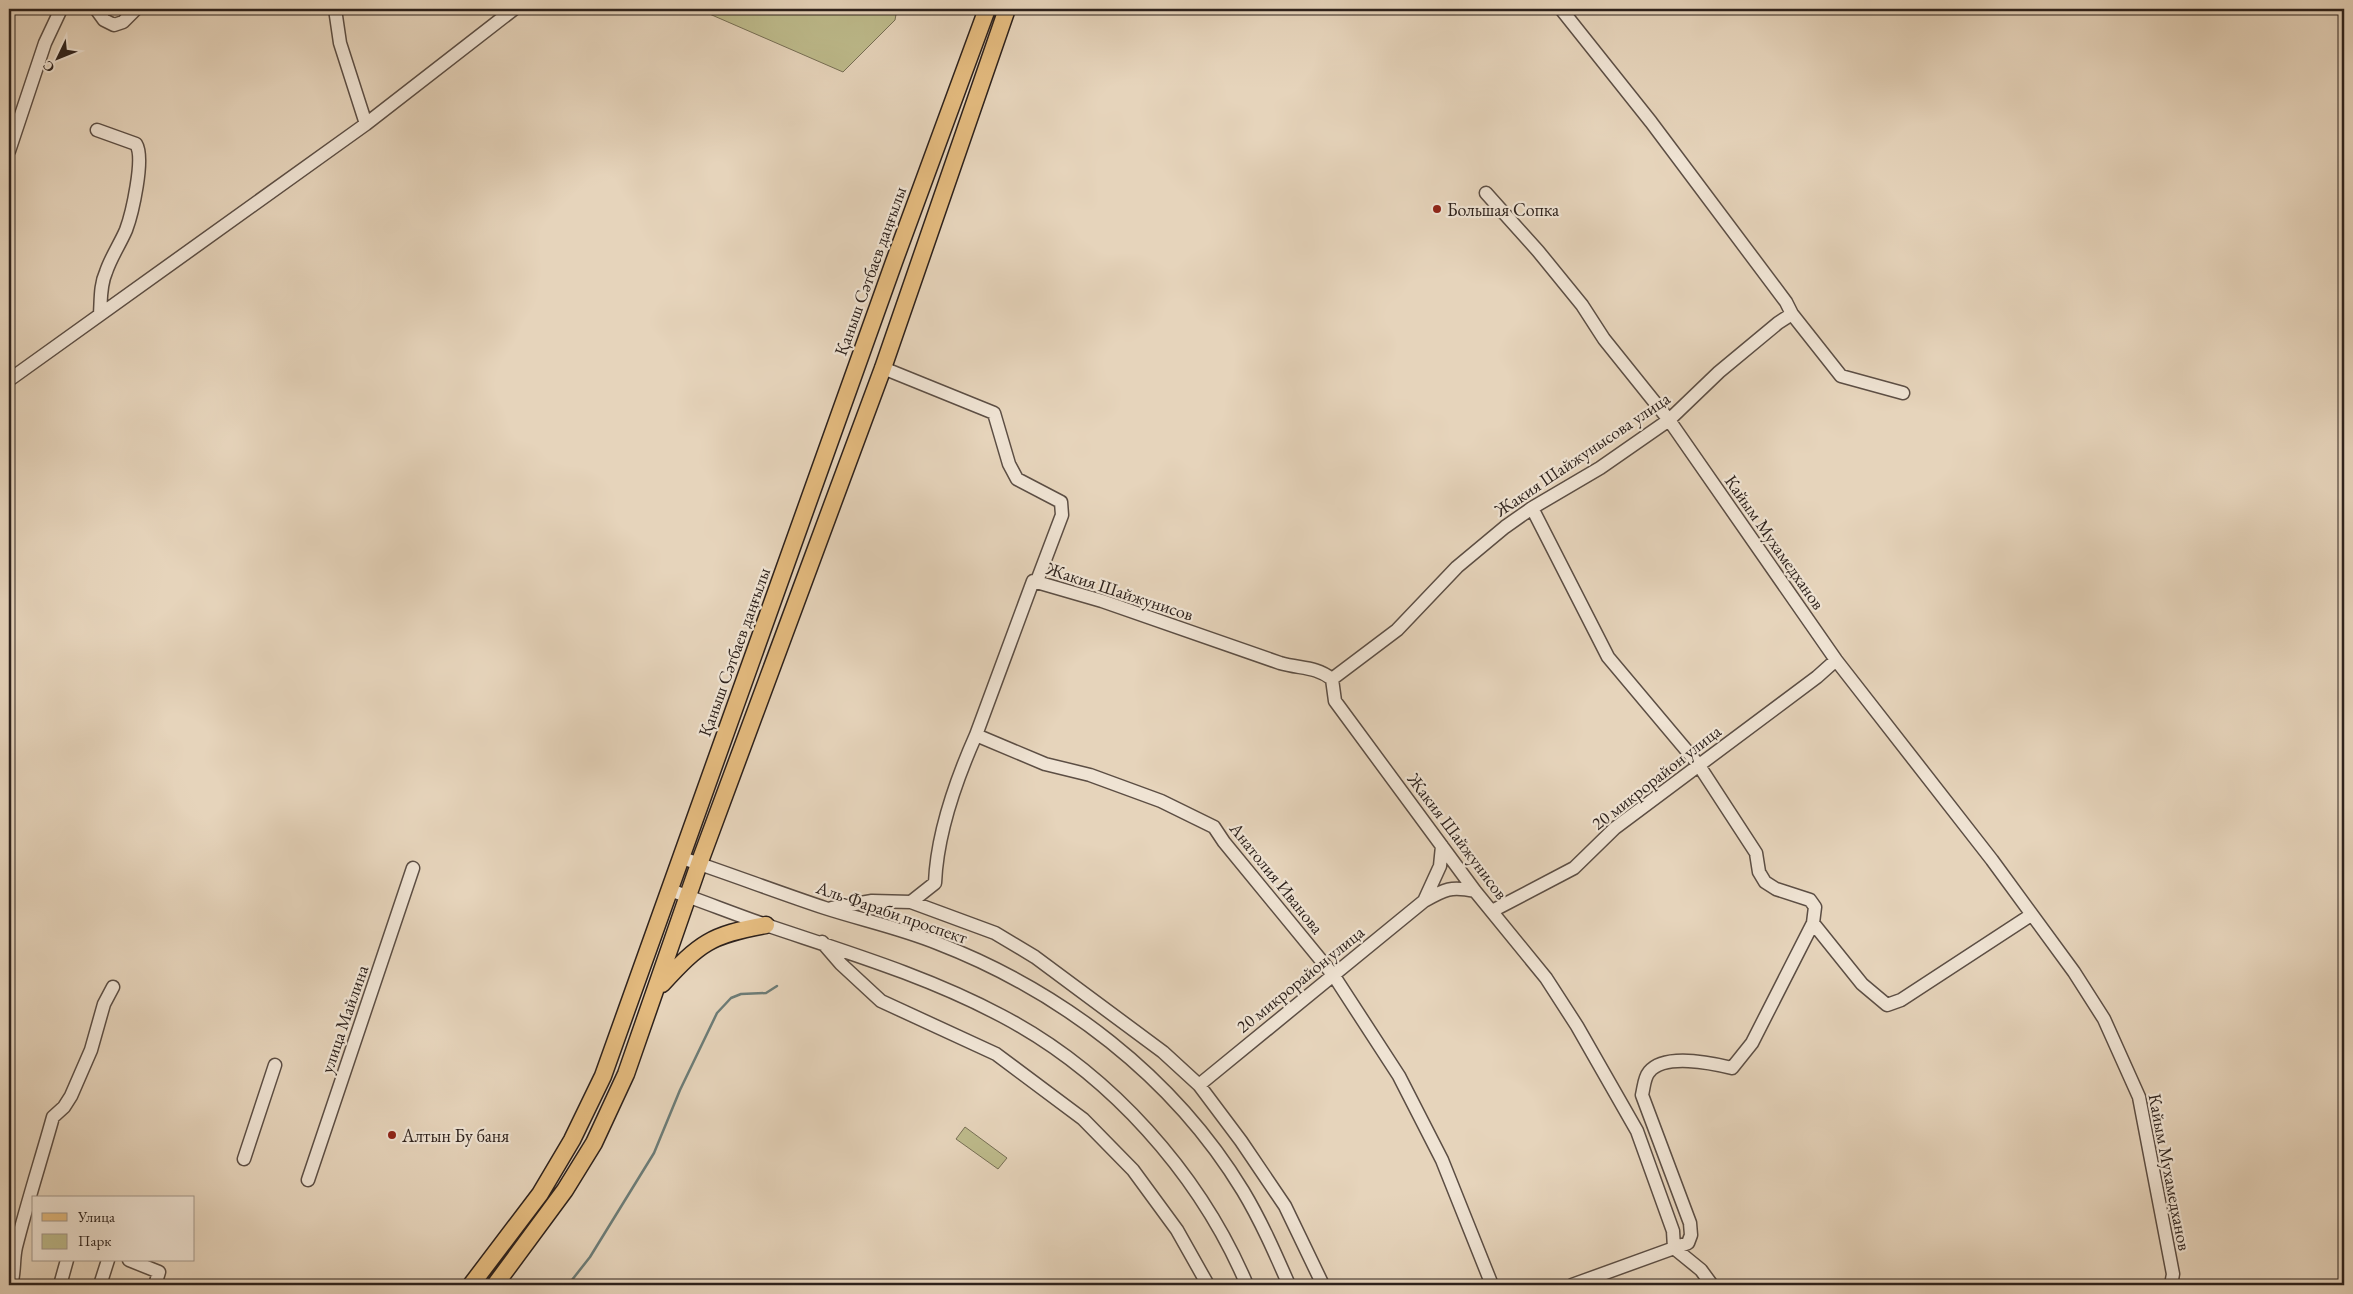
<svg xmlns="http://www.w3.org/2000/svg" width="2353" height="1294" font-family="'EB Garamond',serif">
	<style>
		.green { fill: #bdba8b; stroke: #766e54 }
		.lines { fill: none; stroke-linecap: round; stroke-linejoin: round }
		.stream { stroke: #6c7c77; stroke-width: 2.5 }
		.minor-casing { stroke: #5c4e44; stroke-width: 15 }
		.major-casing { stroke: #2e221c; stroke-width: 19 }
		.minor { stroke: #efe3d3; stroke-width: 12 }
		.major { stroke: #e3ba7e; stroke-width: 16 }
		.poi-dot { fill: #8f2418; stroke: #efe3d3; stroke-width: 2 }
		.labels { text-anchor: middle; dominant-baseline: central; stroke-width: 4.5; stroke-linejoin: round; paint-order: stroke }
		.poi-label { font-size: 18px; fill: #2e221c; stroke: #efe3d3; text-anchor: start }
		.street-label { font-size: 18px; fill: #2e221c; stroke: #efe3d3 }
	</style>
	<rect width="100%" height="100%" fill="#e6d4bb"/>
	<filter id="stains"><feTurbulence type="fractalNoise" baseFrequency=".004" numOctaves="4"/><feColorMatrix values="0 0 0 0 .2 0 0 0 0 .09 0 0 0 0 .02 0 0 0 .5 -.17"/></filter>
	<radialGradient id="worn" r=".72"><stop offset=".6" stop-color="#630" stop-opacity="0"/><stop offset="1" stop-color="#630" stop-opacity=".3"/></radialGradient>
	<path class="green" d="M698,9H897L895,20L843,72Z
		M965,1127L1007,1158L998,1169L956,1139Z"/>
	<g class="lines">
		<path class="stream" d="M1243,12L1245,9
			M568,1285L590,1257L654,1153L680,1090L717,1013L731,998L741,994L766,993L777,986"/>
		<g class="minor-casing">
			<path id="minor" d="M96,9L104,20L114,25L123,22L136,9
				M335,9L340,43L366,124
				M97,130L136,144C145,158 132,214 126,230C120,244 111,257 106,272C100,285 101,300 100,314
				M9,151L45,43L61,9
				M1486,193L1538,251L1582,305L1604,339L1669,420L1836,660L1992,860L2074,972L2104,1019L2139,1097L2173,1274L2171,1285
				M1792,314L1841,376L1903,393
				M883,368L994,413L1009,464L1017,479L1061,502L1062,515L1037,581
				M9,380L366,124L514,9
				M1532,508L1608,657L1698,764L1756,853L1759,872L1765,882L1776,889L1810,900L1815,907L1813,923L1752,1043L1732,1068C1712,1063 1664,1053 1649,1072C1644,1078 1644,1087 1642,1095L1690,1223L1691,1235L1688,1243L1572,1285
				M1332,679L1397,630L1457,567L1505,527L1532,508L1600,468L1669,420L1719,372L1778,323L1792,314L1786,302L1651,122L1561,9
				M976,735L1033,581L1102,601L1280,663C1301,669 1315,666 1332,679L1335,701L1475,891L1546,978L1577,1026L1637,1131L1673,1231L1674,1248L1701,1270L1712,1285
				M682,858C730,874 777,892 825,908C862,920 900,928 937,943C1061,991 1173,1076 1243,1191C1261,1221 1275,1253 1289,1285
				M670,890C702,901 734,914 766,925C846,952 927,976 1002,1016C1110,1073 1200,1174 1247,1285
				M1424,901L1440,866L1442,846
				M911,902L935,883C937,833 956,780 976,735L1045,764L1090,775L1161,801L1214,827L1224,842L1334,976L1399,1076L1442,1160L1492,1285
				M832,908L872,901L911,902L995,933L1035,957L1163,1052L1199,1085L1241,1141L1285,1206L1323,1285
				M1492,911L1574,868L1615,828L1817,677L1836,660
				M1813,923L1862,984L1887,1005L1901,1000L2031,915
				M822,942L841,964L881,1001L996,1054L1083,1119L1133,1170L1177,1230L1208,1285
				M1199,1085L1424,901C1445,889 1451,886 1475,891
				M244,1159L275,1065
				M308,1180L413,868
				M129,1260L159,1272L155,1285
				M11,1285C15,1272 13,1260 16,1247C27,1203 41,1160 53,1117L64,1107L71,1096L91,1050L104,1004L113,987
				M60,1285L67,1260
				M100,1285L108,1260"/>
		</g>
		<g class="major-casing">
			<path id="major" d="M662,984C700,943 710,935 766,925
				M471,1285L540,1194L572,1140L603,1076L894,262L987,9
				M495,1285L565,1190L594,1143L626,1074L699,864L883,368L1007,9"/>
		</g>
		<use href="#minor" class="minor"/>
		<use href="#major" class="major"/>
	</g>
	<g class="poi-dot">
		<circle cx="1437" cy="209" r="5"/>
		<circle cx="392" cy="1135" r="5"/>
	</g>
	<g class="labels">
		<g class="poi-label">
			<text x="1447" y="209">Большая Сопка</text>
			<text x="402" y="1135">Алтын Бу баня</text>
		</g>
		<g class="street-label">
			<text transform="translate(870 271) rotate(-70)">Қаныш Сәтбаев даңғылы</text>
			<text transform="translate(1582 454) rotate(-34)">Жакия Шайжунысова улица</text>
			<text transform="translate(1775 542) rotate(55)">Кайым Мухамедханов</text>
			<text transform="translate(1120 591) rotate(18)">Жакия Шайжунисов</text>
			<text transform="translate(734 652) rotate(-70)">Қаныш Сәтбаев даңғылы</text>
			<text transform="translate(1656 777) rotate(-38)">20 микрорайон улица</text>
			<text transform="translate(1458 836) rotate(53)">Жакия Шайжунисов</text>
			<text transform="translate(1277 878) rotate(51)">Анатолия Иванова</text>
			<text transform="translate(892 912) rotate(19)">Аль-Фараби проспект</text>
			<text transform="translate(1300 979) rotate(-39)">20 микрорайон улица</text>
			<text transform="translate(344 1019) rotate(-71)">улица Майлина</text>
			<text transform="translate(2170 1172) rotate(79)">Кайым Мухамедханов</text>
		</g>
	</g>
	<rect width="2353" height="1294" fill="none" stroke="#e6d4bb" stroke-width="30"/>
	<rect x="10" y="10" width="2333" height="1274" fill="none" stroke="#2e221c" stroke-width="2.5"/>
	<rect x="15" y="15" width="2323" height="1264" fill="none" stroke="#2e221c"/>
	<rect x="32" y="1196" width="162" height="65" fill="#efe3d3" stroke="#a2968a"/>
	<rect x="42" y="1213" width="25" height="8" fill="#e3ba7e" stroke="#a2968a"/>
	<text x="78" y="1222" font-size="15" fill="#2e221c">Улица</text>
	<rect x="42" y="1234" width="25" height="15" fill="#bdba8b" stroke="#a2968a"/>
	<text x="78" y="1246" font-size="15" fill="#2e221c">Парк</text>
	<g transform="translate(58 58) rotate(227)" stroke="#efe3d3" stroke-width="4" paint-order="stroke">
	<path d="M0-4L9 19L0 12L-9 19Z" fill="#2e221c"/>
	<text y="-8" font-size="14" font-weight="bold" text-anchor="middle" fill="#2e221c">С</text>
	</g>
	<rect width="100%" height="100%" filter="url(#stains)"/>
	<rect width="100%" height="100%" fill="url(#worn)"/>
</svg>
